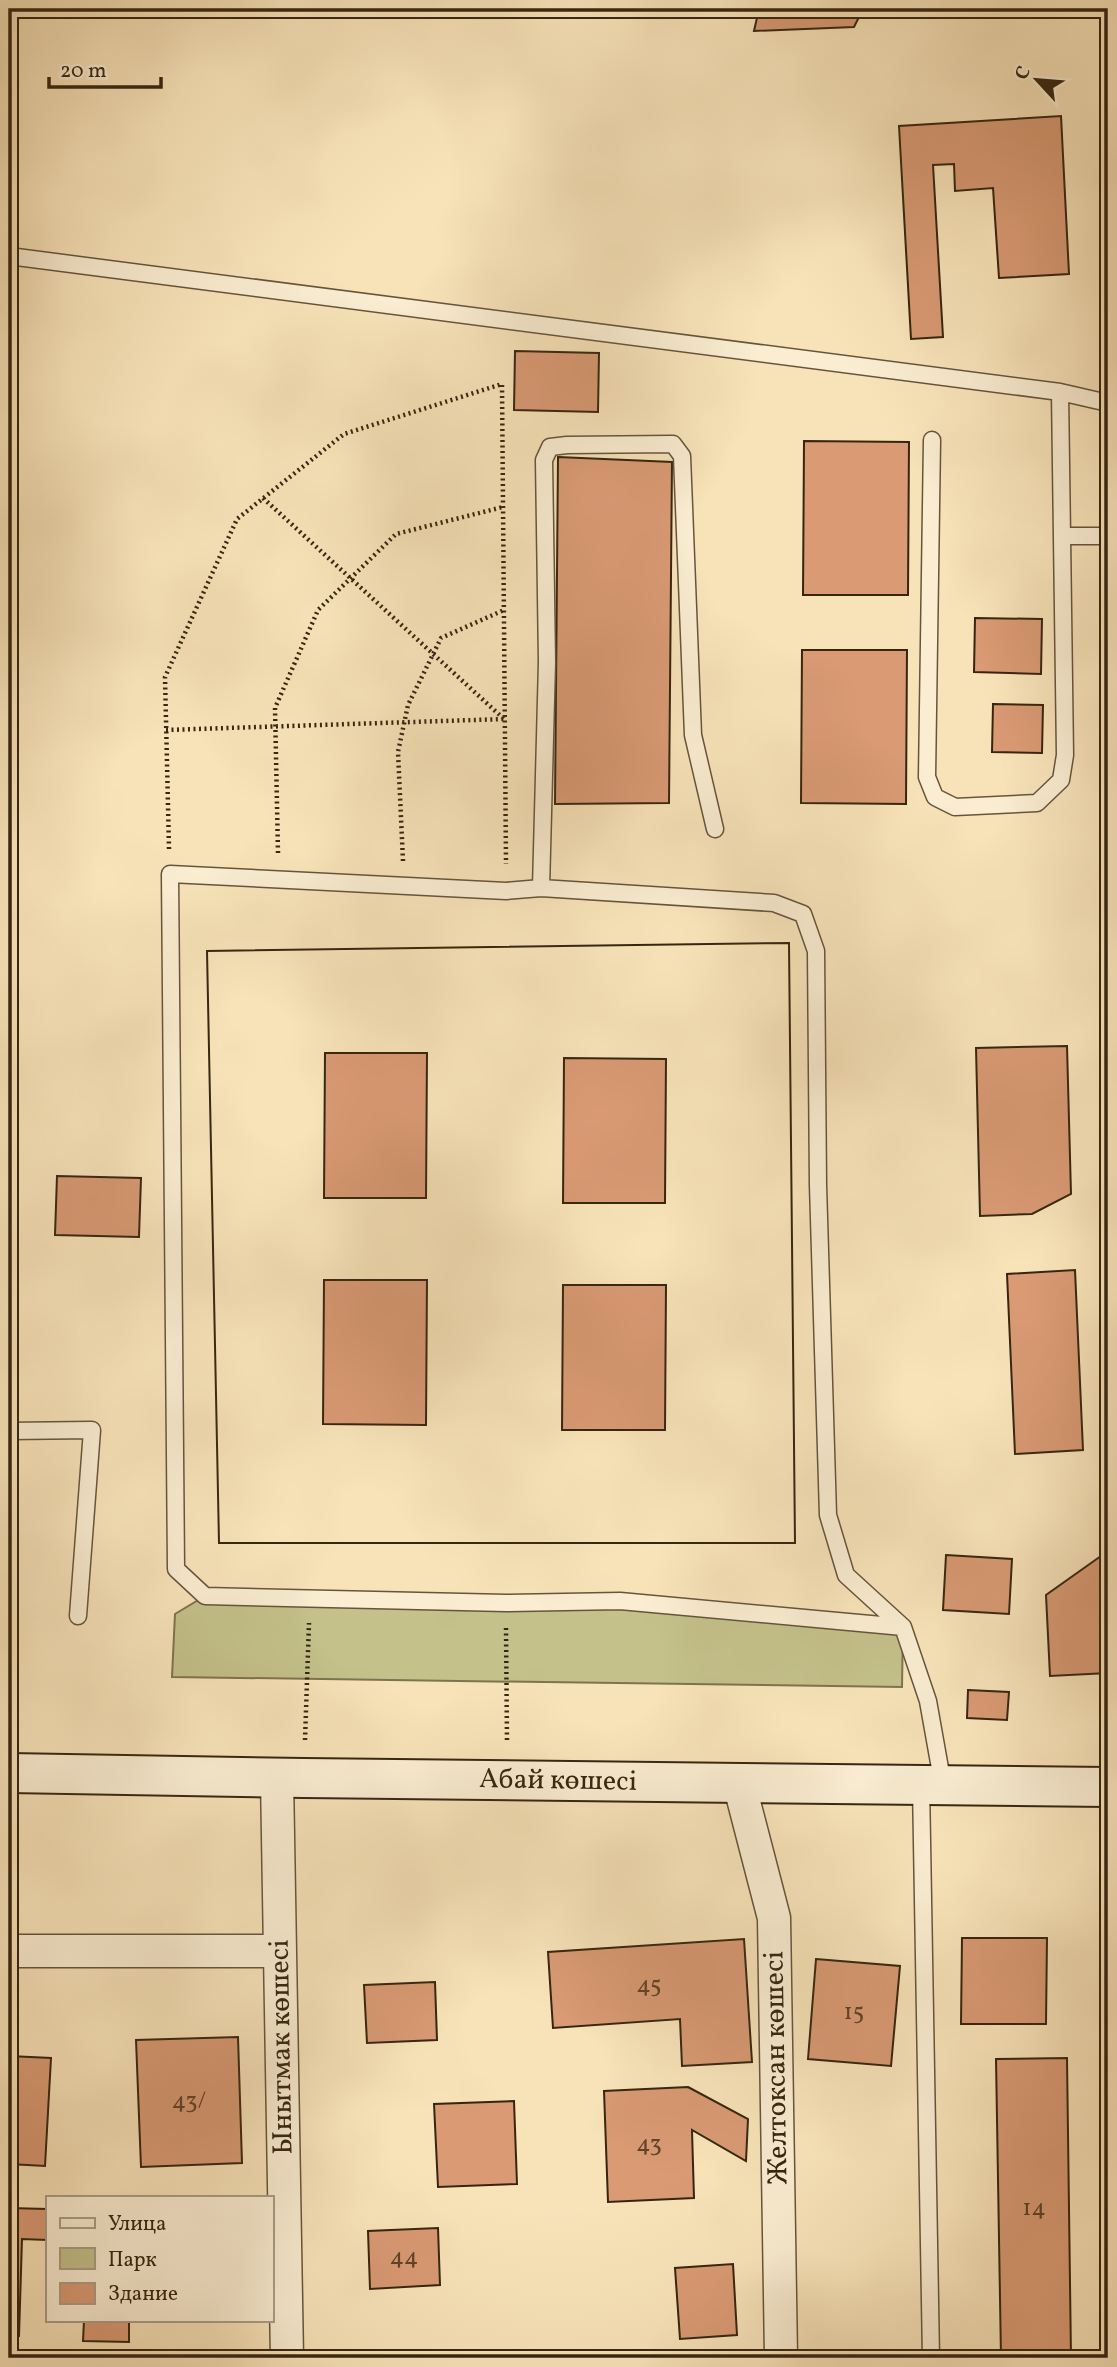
<svg xmlns="http://www.w3.org/2000/svg" width="1117" height="2367" font-family="Vollkorn,serif">
	<style>
		.green { fill: #c4c18b; stroke: #7d744e; stroke-width: 2 }
		.building { fill: #d99a74; stroke: #362611; stroke-width: 2; fill-rule: evenodd }
		.lines { fill: none; stroke-linecap: round; stroke-linejoin: round }
		.service-casing { stroke: #66553b; stroke-width: 19 }
		.minor-casing { stroke: #66553b; stroke-width: 35 }
		.secondary-casing { stroke: #362611; stroke-width: 42 }
		.path { stroke: #362611; stroke-width: 4.5; stroke-dasharray: 2 3.5; stroke-linecap: butt }
		.service { stroke: #faedd2; stroke-width: 16 }
		.minor { stroke: #faedd2; stroke-width: 32 }
		.secondary { stroke: #faedd2; stroke-width: 38 }
		.labels { text-anchor: middle; dominant-baseline: central; stroke-width: 6; stroke-linejoin: round; paint-order: stroke }
		.number-label { font-size: 24px; fill: #5f432a }
		.street-label { font-size: 28px; fill: #362611; stroke: #faedd2 }
	</style>
	<rect width="100%" height="100%" fill="#f8e3b9"/>
	<filter id="stains"><feTurbulence type="fractalNoise" baseFrequency=".00286" numOctaves="4"/><feColorMatrix values="0 0 0 0 .2 0 0 0 0 .09 0 0 0 0 .02 0 0 0 .5 -.17"/></filter>
	<radialGradient id="worn" r=".72"><stop offset=".6" stop-color="#630" stop-opacity="0"/><stop offset="1" stop-color="#630" stop-opacity=".3"/></radialGradient>
	<path class="green" d="M205,1596L620,1601L903,1627L902,1687L172,1677L175,1614Z"/>
	<path class="building" d="M759,9H863L854,27L754,31Z
		M1061,116L1069,274L999,278L993,188L955,191L954,164L933,165L943,337L911,339L899,126Z
		M515,351L599,353L598,412L514,410Z
		M804,441L909,442L908,595H803Z
		M558,457L672,462L669,803L555,804Z
		M975,618L1042,619L1041,674L974,672Z
		M802,650H907L906,804L801,803Z
		M993,704L1043,705L1042,753L992,752Z
		M789,943L795,1543H219L207,951ZM325,1053H427L426,1198H324ZM564,1058L666,1059L665,1203H563ZM324,1280H427L426,1425L323,1424ZM563,1285H666L665,1430H562Z
		M789,943L795,1543H219L207,951Z
		M1067,1046L1071,1194L1032,1214L980,1216L976,1048Z
		M57,1176L141,1178L139,1237L55,1235Z
		M1075,1270L1083,1450L1015,1454L1007,1274Z
		M946,1555L1012,1559L1009,1614L943,1610Z
		M1101,1556H1108V1673L1050,1676L1046,1595Z
		M968,1690L1009,1692L1007,1720L967,1718Z
		M962,1938H1047L1046,2024H961Z
		M744,1939L752,2062L682,2066L680,2019L553,2028L548,1952Z
		M816,1959L900,1966L891,2066L808,2059Z
		M435,1982L437,2040L367,2043L364,1985Z
		M238,2037L242,2163L141,2167L136,2040Z
		M9,2056L51,2058L45,2166L9,2164Z
		M1067,2058L1071,2358H1001L996,2059Z
		M688,2087L748,2119L746,2161L692,2130L694,2198L608,2202L604,2091Z
		M514,2101L517,2184L438,2187L434,2104Z
		M9,2208L47,2209V2240L22,2239L19,2336H9Z
		M438,2228L440,2285L370,2289L368,2231Z
		M733,2264L737,2335L680,2339L675,2268Z
		M84,2320H129V2342L83,2341Z"/>
	<g class="lines">
		<g class="service-casing">
			<path id="service" d="M9,256L1060,392L1108,403
				M932,440L927,777L935,797L955,807L1037,803L1061,780L1065,755L1060,392
				M1063,536H1108
				M715,829L693,735L682,456L673,444L567,445L550,447L544,460L547,662L541,888L774,903L803,914L816,951L818,1185L828,1515L846,1575L903,1627L928,1701L943,1785
				M541,888L506,891L170,874L176,1569L205,1596L506,1603L620,1601L903,1627
				M9,1431L92,1430L78,1616
				M921,1785L931,2358"/>
		</g>
		<g class="minor-casing">
			<path id="minor" d="M277,1778L287,2358
				M739,1783L774,1918L781,2358
				M9,1951H280"/>
		</g>
		<g class="secondary-casing">
			<path id="secondary" d="M9,1773L304,1778L1108,1787"/>
		</g>
		<path class="path" d="M263,498L504,719
			M166,730L505,719
			M169,849L165,677L237,519L344,434L502,384L506,864
			M278,853L275,708L318,610L396,534L503,507
			M403,861L398,752L408,705L441,638L504,610
			M506,1628L507,1742
			M305,1740L309,1623"/>
		<use href="#service" class="service"/>
		<use href="#minor" class="minor"/>
		<use href="#secondary" class="secondary"/>
	</g>
	<g class="labels">
		<g class="number-label">
			<text x="649" y="1986">45</text>
			<text x="854" y="2013">15</text>
			<text x="189" y="2102">43/</text>
			<text x="649" y="2145">43</text>
			<text x="1034" y="2209">14</text>
			<text x="404" y="2258">44</text>
		</g>
		<g class="street-label">
			<text transform="translate(558 1781) rotate(1)">Абай көшесі</text>
			<text transform="translate(282 2047) rotate(-91)">Ынытмак көшесі</text>
			<text transform="translate(777 2068) rotate(-91)">Желтоксан көшесі</text>
		</g>
	</g>
	<rect width="1117" height="2367" fill="none" stroke="#f8e3b9" stroke-width="35"/>
	<rect x="10" y="10" width="1096" height="2346" fill="none" stroke="#362611" stroke-width="3.5"/>
	<rect x="18" y="18" width="1082" height="2332" fill="none" stroke="#362611" stroke-width="2"/>
	<rect x="46" y="2196" width="228" height="126" fill="#faedd2" stroke="#ac9d85" stroke-width="2"/>
	<rect x="60" y="2218" width="35" height="10" fill="#faedd2" stroke="#ac9d85" stroke-width="2"/>
	<text x="108" y="2230" font-size="21" fill="#362611">Улица</text>
	<rect x="60" y="2248" width="35" height="21" fill="#c4c18b" stroke="#ac9d85" stroke-width="2"/>
	<text x="108" y="2266" font-size="21" fill="#362611">Парк</text>
	<rect x="60" y="2283" width="35" height="21" fill="#d99a74" stroke="#ac9d85" stroke-width="2"/>
	<text x="108" y="2300" font-size="21" fill="#362611">Здание</text>
	<g transform="translate(1037 80) rotate(296)" stroke="#faedd2" stroke-width="5" paint-order="stroke">
	<path d="M0-5L12 26L0 18L-12 26Z" fill="#362611"/>
	<text y="-10" font-size="19" font-weight="bold" text-anchor="middle" fill="#362611">С</text>
	</g>
	<path d="M49 77v10h112v-10" fill="none" stroke="#362611" stroke-width="3.5"/>
	<text x="60" y="77" font-size="21" fill="#362611" stroke="#faedd2" stroke-width="5" paint-order="stroke">20 m</text>
	<rect width="100%" height="100%" filter="url(#stains)"/>
	<rect width="100%" height="100%" fill="url(#worn)"/>
</svg>
